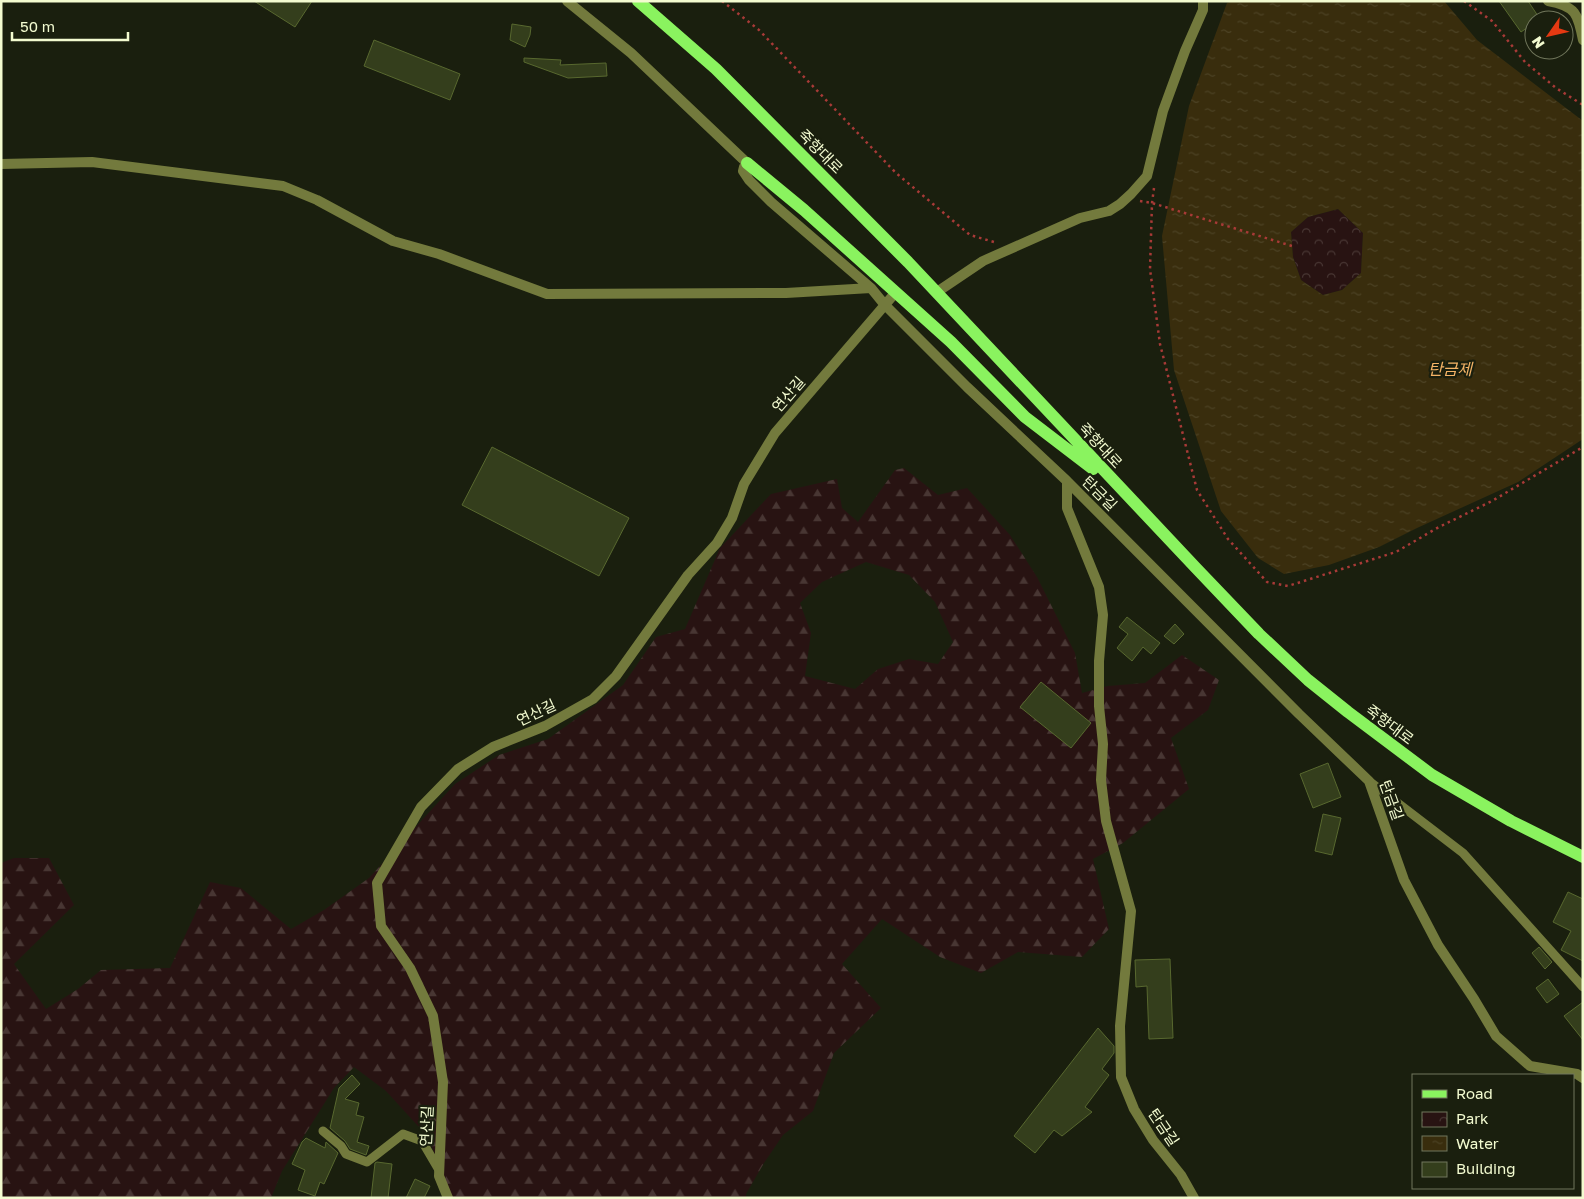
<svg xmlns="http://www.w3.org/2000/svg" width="1584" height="1199" font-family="'Golos Text','Noto Sans KR',sans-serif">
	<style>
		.forest { fill: url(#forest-firs); fill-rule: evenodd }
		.park { fill: url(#park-crowns) }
		.water { fill: url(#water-ripples); fill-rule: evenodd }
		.building { fill: #343e1c; stroke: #58682f }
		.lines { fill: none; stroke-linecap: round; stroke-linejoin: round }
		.path { stroke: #a83a37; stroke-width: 2.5; stroke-dasharray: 2.5 4; stroke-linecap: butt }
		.service { stroke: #737a3d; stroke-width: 9 }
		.minor { stroke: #737a3d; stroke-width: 10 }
		.primary { stroke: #8af35f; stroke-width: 12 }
		.labels { text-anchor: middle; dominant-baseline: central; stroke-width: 4.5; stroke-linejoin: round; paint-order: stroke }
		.street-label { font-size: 15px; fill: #f3fbd0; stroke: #1a1f0e }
		.water-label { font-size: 16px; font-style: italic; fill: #f3b366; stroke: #1a1f0e }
	</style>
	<defs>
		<pattern id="forest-firs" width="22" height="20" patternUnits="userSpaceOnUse" patternTransform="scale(1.25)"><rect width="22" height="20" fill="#281312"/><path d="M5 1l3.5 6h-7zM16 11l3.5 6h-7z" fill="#483633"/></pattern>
		<pattern id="park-crowns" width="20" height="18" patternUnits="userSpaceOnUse" patternTransform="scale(1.25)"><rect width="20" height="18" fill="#281312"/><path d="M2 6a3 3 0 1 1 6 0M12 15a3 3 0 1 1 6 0" fill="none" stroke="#483633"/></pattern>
		<pattern id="water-ripples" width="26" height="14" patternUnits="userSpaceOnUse" patternTransform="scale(1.25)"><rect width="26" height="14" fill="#392d0d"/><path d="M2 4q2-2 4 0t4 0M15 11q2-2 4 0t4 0" fill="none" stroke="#4c4224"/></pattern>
	</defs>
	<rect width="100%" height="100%" fill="#1a1f0e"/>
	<path class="forest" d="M904,468L938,495L967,488L1010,535L1037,577L1075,653L1082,693L1108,686L1145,683L1182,655L1219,680L1208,710L1171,738L1189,789L1123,843L1093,859L1109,929L1082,957L1018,952L981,973L940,957L882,919L842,964L881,1008L834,1053L813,1111L783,1135L764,1163L746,1194V1198H452L428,1137L386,1091L354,1067L334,1088L282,1171L271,1198H1V863L14,858H49L74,905L14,964L46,1009L78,989L101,970L170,968L210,882L241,888L291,929L324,910L369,878L455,784L499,755L548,739L623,685L656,637L685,629L720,548L771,494L837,479L842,508L858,522L895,470ZM866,562L909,575L935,602L953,642L938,664L909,659L878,669L855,689L805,676L811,633L800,603L822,582Z"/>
	<path class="park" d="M1338,209L1363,233L1361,273L1342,290L1323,295L1301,280L1293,257L1291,232L1308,217Z"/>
	<path class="water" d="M1232,1H1444L1477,40L1583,121V439L1518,482L1417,528L1379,547L1329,565L1284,574L1258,558L1221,511L1174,370L1162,236L1189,106L1227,3ZM1338,209L1363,233L1361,273L1342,290L1323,295L1301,280L1293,257L1291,232L1308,217Z"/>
	<path class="building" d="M254,1H312L295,27Z
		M1499,1H1528L1540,19L1534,20V23L1521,32Z
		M512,24L531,27L530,35L525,47L510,40Z
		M374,40L460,74L450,100L364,66Z
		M524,58L561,60L560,65L606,63L607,76L568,78L524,62Z
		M492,447L629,518L599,576L462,505Z
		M1127,617L1160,643L1151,654L1143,647L1132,661L1117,648L1128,634L1119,627Z
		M1175,624L1184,634L1174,644L1164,636Z
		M1041,682L1091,723L1071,748L1020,707Z
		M1328,763L1341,797L1313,808L1300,774Z
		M1323,814L1341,818L1332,855L1315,851Z
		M1568,892L1583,899V961L1561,950L1571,931L1553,922Z
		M1539,947L1552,962L1545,969L1532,953Z
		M1170,959L1173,1038L1149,1039L1147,986L1136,987L1135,960Z
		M1548,979L1559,994L1547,1003L1536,988Z
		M1583,1002V1040L1564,1016Z
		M1098,1028L1114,1046V1053L1102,1069L1109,1075L1085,1107L1092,1112L1062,1136L1054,1130L1035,1153L1014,1136Z
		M352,1075L360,1084L345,1099L359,1103L356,1115L364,1117L357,1142L369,1146L366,1155L350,1149L345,1141L330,1128L339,1088Z
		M306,1138L325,1148L326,1142L338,1153L324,1184L320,1182L315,1196L298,1190L305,1170L292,1164L302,1142Z
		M377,1162L392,1164L388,1198H371L375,1163Z
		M415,1179L430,1186L424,1198H406Z"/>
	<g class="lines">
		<path class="path" d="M722,1L759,30L896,173L970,235L994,242
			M1464,1L1492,21L1525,62L1556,88L1583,105
			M1154,188L1152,203L1150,269L1160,344L1197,490L1228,539L1267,582L1288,586L1396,552L1439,527L1492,501L1583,447
			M1140,201L1152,203L1292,246"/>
		<path class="service" d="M1369,781L1463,853L1583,987
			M323,1131L341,1146L346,1154L367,1162L403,1134L422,1141L439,1170"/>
		<path class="minor" d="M567,1L631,53L747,163L744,167L743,171L749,180L771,202L871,288L884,304L967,387L1067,481
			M1548,1C1576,6 1578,14 1583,40
			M1,164L92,162L283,186L317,200L393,241L439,254L547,294L786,293L871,288
			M937,292L983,261L1080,218L1109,211L1120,204L1131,194L1147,176L1163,111L1185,51L1203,10V1
			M448,1198L439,1176L443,1082L433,1016L410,968L381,926L377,883L421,807L458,769L493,747L545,726L593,699L616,676L688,575L717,543L732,518L744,484L775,433L896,292
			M1194,1198L1181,1175L1153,1140L1134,1109L1121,1077L1120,1026L1131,911L1106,821L1101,780L1103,744L1099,706V661L1103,615L1099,587L1067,508V481L1299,714L1369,781L1404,880L1438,945L1474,999L1496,1036L1530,1066L1577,1074L1583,1078"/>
		<path class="primary" d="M638,1L716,69L908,262L1196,568L1259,634L1308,680L1348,712L1432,775L1511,821L1583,857
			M747,163L804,210L951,342L1025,417L1093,469"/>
	</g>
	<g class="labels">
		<g class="street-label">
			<text transform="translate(821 151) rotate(45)">죽향대로</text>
			<text transform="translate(788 394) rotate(-49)">연산길</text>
			<text transform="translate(1101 445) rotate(47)">죽향대로</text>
			<text transform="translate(1100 493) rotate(45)">탄금길</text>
			<text transform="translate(536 712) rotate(-25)">연산길</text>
			<text transform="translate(1390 724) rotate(37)">죽향대로</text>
			<text transform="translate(1392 800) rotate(70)">탄금길</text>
			<text transform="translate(426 1126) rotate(-87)">연산길</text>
			<text transform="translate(1164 1127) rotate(56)">탄금길</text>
		</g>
		<g class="water-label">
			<text x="1450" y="369">탄금제</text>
		</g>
	</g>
	<rect width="1584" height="1199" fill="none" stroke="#f3fbd0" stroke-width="5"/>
	<rect x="1412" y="1074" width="162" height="115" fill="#1a1f0e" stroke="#71775c"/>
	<rect x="1422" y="1090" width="25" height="8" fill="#8af35f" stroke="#71775c"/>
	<text x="1456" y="1099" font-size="15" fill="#f3fbd0">Road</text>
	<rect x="1422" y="1112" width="25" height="15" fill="url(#park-crowns)" stroke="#71775c"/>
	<text x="1456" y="1124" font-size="15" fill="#f3fbd0">Park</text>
	<rect x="1422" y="1136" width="25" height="15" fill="url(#water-ripples)" stroke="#71775c"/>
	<text x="1456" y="1149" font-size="15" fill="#f3fbd0">Water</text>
	<rect x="1422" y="1162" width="25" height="15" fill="#343e1c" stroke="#71775c"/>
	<text x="1456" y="1174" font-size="15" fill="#f3fbd0">Building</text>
	<g transform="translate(1549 35) rotate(236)"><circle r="24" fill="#1a1f0e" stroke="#71775c"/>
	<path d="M0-4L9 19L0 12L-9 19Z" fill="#e53912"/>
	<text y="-8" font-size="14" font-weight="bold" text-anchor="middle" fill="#f3fbd0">N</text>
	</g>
	<path d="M12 32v8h116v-8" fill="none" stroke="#f3fbd0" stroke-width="2.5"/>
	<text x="20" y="32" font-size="15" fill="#f3fbd0" stroke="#1a1f0e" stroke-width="4" paint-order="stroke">50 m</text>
</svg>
